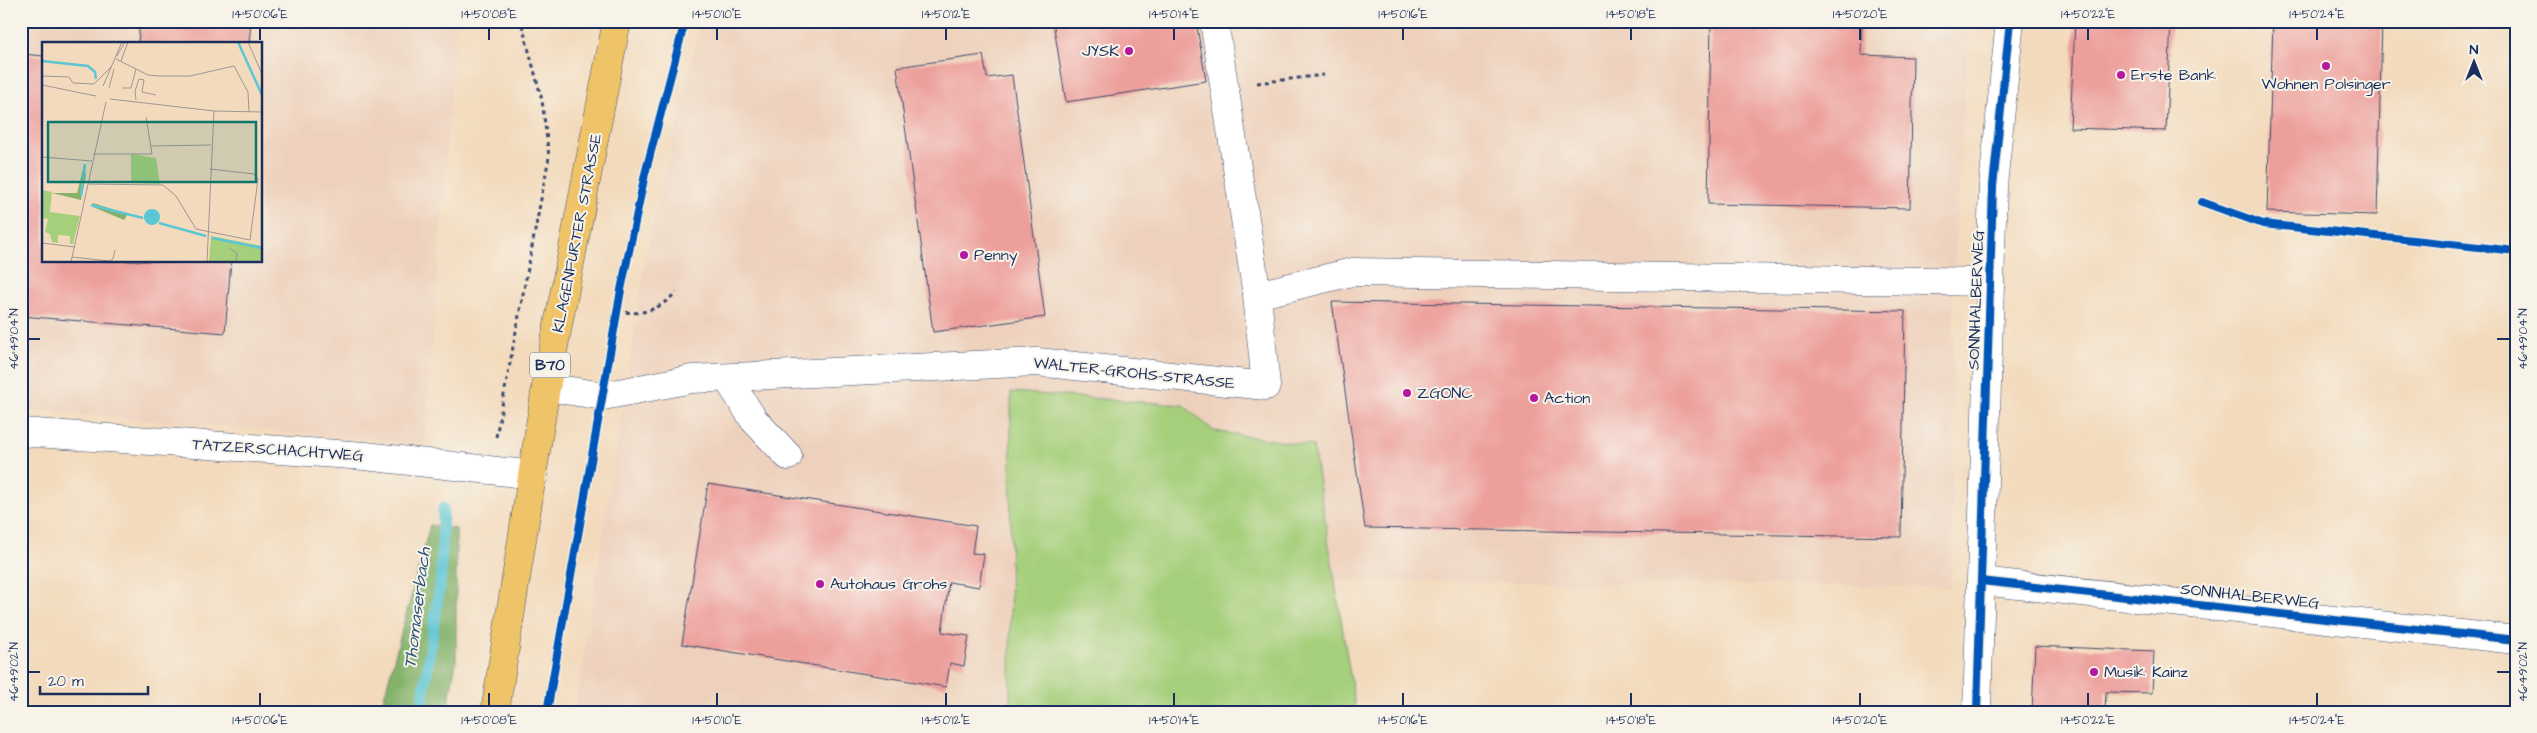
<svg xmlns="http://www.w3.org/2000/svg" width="2537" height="733" font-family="'Architects Daughter',sans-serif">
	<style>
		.built { fill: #eed1bc; fill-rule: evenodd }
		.green { fill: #a5cf7a; stroke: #607f6c }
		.forest { fill: #84b26a; stroke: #507064 }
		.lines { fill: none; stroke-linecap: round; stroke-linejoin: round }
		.stream { stroke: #5bc6d4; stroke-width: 11 }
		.building { fill: #ed9f9b }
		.minor-casing { stroke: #3b496c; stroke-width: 29 }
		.major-casing { stroke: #3b496c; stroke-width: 29 }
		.path { stroke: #3b496c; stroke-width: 3; stroke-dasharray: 4 4; stroke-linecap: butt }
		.minor { stroke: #fff; stroke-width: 28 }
		.major { stroke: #efc469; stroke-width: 28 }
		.cycleway-casing { stroke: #f7f3e8; stroke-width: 11 }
		.cycleway { stroke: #0057b8; stroke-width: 8 }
		.ticks { fill: none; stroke: #1b2f5e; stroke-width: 2 }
		.poi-dot { fill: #b5179e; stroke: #f7f3e8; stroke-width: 2 }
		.labels { text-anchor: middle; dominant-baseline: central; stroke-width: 4; stroke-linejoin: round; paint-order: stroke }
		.shield { fill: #f7f3e8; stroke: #5d6a87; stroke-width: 1 }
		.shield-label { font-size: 15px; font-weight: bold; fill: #1b2f5e }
		.poi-label { font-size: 16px; fill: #1b2f5e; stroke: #f7f3e8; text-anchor: start }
		.street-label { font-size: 16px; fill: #1b2f5e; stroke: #f7f3e8 }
		.water-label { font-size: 18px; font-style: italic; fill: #2b557c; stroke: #f7f3e8 }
		.inset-river { fill: none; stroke: #5bc6d4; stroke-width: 2.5 }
		.inset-road { fill: none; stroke: #9d9696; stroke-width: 1 }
		.view { fill: #0f766e; fill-opacity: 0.15; stroke: #0f766e; stroke-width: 2.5 }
		.inset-edge { fill: none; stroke: #1b2f5e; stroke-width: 2.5 }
		.neatline { fill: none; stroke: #1b2f5e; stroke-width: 2 }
		.ticks-label { font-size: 12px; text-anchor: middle; fill: #1b2f5e }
	</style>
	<rect width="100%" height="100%" fill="#f7f3e8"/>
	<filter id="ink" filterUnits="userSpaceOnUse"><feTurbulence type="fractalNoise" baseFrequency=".02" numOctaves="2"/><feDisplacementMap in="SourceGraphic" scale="10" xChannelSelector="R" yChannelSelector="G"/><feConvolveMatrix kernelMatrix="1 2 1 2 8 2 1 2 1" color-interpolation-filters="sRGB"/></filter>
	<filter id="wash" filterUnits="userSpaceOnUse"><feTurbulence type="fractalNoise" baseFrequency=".0096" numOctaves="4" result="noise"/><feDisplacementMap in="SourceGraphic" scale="20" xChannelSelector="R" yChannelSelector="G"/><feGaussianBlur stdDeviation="1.12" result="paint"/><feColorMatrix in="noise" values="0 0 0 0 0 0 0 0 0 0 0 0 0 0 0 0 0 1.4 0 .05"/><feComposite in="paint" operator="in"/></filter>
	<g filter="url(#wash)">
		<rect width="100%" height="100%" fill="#f3dabc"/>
		<path class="built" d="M21,21H456L425,444L21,409ZM44,44H261V261H44Z
			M702,21H1969L1954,269L1951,587L1335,580L1313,446L1214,431L1183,405L1011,392L1010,712H575L649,239Z
			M21,458L26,459V712H21Z"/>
		<path class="green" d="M1011,392L1183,405L1214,431L1313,446L1356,712H1010Z"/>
		<path class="forest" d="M430,525L456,529V662L447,712H380Z"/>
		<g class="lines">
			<path class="stream" d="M421,712L441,576L443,508"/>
		</g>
		<g id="blocks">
			<path class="building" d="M140,21H251L249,44H138Z
				M1053,21H1196L1206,81L1066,102Z
				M1711,21H1862L1861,55L1913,57L1910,208L1708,204Z
				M2075,21H2171L2166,131L2070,128Z
				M2273,21H2382L2377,215L2267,212Z
				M21,54L44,56V261H231L225,333L21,316Z
				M983,55L987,78L1012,75L1045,317L933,332L897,67Z
				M1332,302L1905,311L1901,537L1365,528Z
				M708,484L976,526L972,553L984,554L979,587L949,582L942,632L969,636L964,666L950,663L946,687L682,644Z
				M2035,646L2154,651L2152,693L2106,692L2105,712H2032Z"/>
		</g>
	</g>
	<g filter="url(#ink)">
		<use href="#blocks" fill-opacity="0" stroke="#3b496c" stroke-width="1"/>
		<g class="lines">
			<g class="minor-casing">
				<path id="minor" d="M1257,295L1352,272L1990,282
					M727,378L754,420L788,456
					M546,387L603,396L692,379L1037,362L1266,386L1257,295L1214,21
					M21,432L365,456L534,475
					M1981,581L2516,640
					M1977,712L1993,186L2010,21"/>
			</g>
			<g class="major-casing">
				<path id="major" d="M495,712L546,387L617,21"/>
			</g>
			<path class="path" d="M1257,83L1324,75
				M618,311C641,316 660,310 676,292
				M496,437L549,157L542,100L521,21"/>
			<use href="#minor" class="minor"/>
			<use href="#major" class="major"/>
			<g class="cycleway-casing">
				<path id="cycleway" d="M2202,202L2263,224L2516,251
					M1981,581L2516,640
					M547,712L621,290L645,174L685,21
					M1977,712L1993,186L2010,21"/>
			</g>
			<use href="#cycleway" class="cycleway"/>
		</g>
	</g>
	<path class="ticks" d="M260,28V40M489,28V40M717,28V40M946,28V40M1174,28V40M1403,28V40M1631,28V40M1860,28V40M2088,28V40M2317,28V40M28,339H40M2497,339H2510M28,672H40M2497,672H2510M260,693V706M489,693V706M717,693V706M946,693V706M1174,693V706M1403,693V706M1631,693V706M1860,693V706M2088,693V706M2317,693V706"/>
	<g class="poi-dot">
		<circle cx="1129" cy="51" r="5"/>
		<circle cx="2326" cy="66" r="5"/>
		<circle cx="2121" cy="75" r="5"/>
		<circle cx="964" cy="255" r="5"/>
		<circle cx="1407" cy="393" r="5"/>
		<circle cx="1534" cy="398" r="5"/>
		<circle cx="820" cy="584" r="5"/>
		<circle cx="2094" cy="672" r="5"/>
	</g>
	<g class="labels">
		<rect class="shield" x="530" y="352.5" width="40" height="25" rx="4"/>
		<g class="shield-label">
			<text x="550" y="365">B70</text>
		</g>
		<g class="poi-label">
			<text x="1119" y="51" text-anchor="end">JYSK</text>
			<text x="2131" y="75">Erste Bank</text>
			<text x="2326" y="84" text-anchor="middle">Wohnen Polsinger</text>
			<text x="974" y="255">Penny</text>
			<text x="1417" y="393">ZGONC</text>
			<text x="1544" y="398">Action</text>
			<text x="830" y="584">Autohaus Grohs</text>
			<text x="2104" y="672">Musik Kainz</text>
		</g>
		<g class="street-label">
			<text transform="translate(577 233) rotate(-79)">KLAGENFURTER STRASSE</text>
			<text transform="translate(1976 300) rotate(-88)">SONNHALBERWEG</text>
			<text transform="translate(1134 373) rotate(6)">WALTER-GROHS-STRASSE</text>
			<text transform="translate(278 450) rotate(4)">TATZERSCHACHTWEG</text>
			<text transform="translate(2250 596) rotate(6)">SONNHALBERWEG</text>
		</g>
		<g class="water-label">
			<text transform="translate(417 608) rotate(-83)">Thomaserbach</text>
		</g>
	</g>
	<g transform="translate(42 42)">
		<rect width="220" height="220" fill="#f3dabc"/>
		<path d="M89,112L114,116L118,142L89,141ZM0,148L10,150L8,170L38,174L31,202H28V194L16,193V201L10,200L8,192L3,190L6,177L0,176ZM169,194L220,204V220H167Z" fill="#a5cf7a"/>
		<path d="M42,123L44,134L39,158L10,151H35ZM51,161L86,172L82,178L51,165Z" fill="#84b26a"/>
		<path d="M102 175a8 8 0 1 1 16 0a8 8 0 1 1-16 0Z" fill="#5bc6d4"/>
		<path class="inset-river" d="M196,0L220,53M0,19L46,24L53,30L54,37M39,154L43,122M49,163L101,176M117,181L164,194M170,196L220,206"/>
		<path class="inset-road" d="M206,0L220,32M75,14L83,0M74,17L106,33L117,34H148L192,24L206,50L207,70M79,19L86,0M0,34L27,35L31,41L52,42L69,25M97,37L102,38L100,50L114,53M0,43L54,54M61,44L80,0M67,46L72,27M80,46H89L94,27M68,57L172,69L220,70M94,58L93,49L97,37M109,104L169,103M51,112H110L104,75M0,115L50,119M46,142L121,143L134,154L154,187L208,198L216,137L212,132L168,127M0,201L33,205M187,206L195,211L194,220M30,215L67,219L71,217L73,208M29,220L64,60M165,220L172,69"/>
		<path class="view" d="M6,80H214V140H6Z"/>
		<rect width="220" height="220" class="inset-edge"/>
	</g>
	<rect width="2537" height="733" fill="none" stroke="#f7f3e8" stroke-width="55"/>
	<g transform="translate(2474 62)" stroke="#f7f3e8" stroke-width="4" paint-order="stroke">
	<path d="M0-4L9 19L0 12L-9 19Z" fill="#1b2f5e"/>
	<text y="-8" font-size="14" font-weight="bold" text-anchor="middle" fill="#1b2f5e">N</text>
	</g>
	<path d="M40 686v8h108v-8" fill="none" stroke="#1b2f5e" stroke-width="2.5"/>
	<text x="48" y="686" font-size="15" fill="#1b2f5e" stroke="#f7f3e8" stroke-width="4" paint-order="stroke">20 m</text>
	<rect x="28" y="28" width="2482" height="678" class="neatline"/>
	<g class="ticks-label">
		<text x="260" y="18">14°50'06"E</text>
		<text x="489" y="18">14°50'08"E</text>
		<text x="717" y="18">14°50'10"E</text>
		<text x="946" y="18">14°50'12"E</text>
		<text x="1174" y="18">14°50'14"E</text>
		<text x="1403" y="18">14°50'16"E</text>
		<text x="1631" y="18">14°50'18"E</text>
		<text x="1860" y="18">14°50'20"E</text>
		<text x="2088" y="18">14°50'22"E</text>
		<text x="2317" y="18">14°50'24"E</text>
		<text transform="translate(14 339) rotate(-90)" y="4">46°49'04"N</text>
		<text transform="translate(2523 339) rotate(-90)" y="4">46°49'04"N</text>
		<text transform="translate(14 672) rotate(-90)" y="4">46°49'02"N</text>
		<text transform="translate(2523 672) rotate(-90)" y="4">46°49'02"N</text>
		<text x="260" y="724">14°50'06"E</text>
		<text x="489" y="724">14°50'08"E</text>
		<text x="717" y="724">14°50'10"E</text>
		<text x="946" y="724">14°50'12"E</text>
		<text x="1174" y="724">14°50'14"E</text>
		<text x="1403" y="724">14°50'16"E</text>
		<text x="1631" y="724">14°50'18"E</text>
		<text x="1860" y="724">14°50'20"E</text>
		<text x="2088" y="724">14°50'22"E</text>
		<text x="2317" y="724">14°50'24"E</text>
	</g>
</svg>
